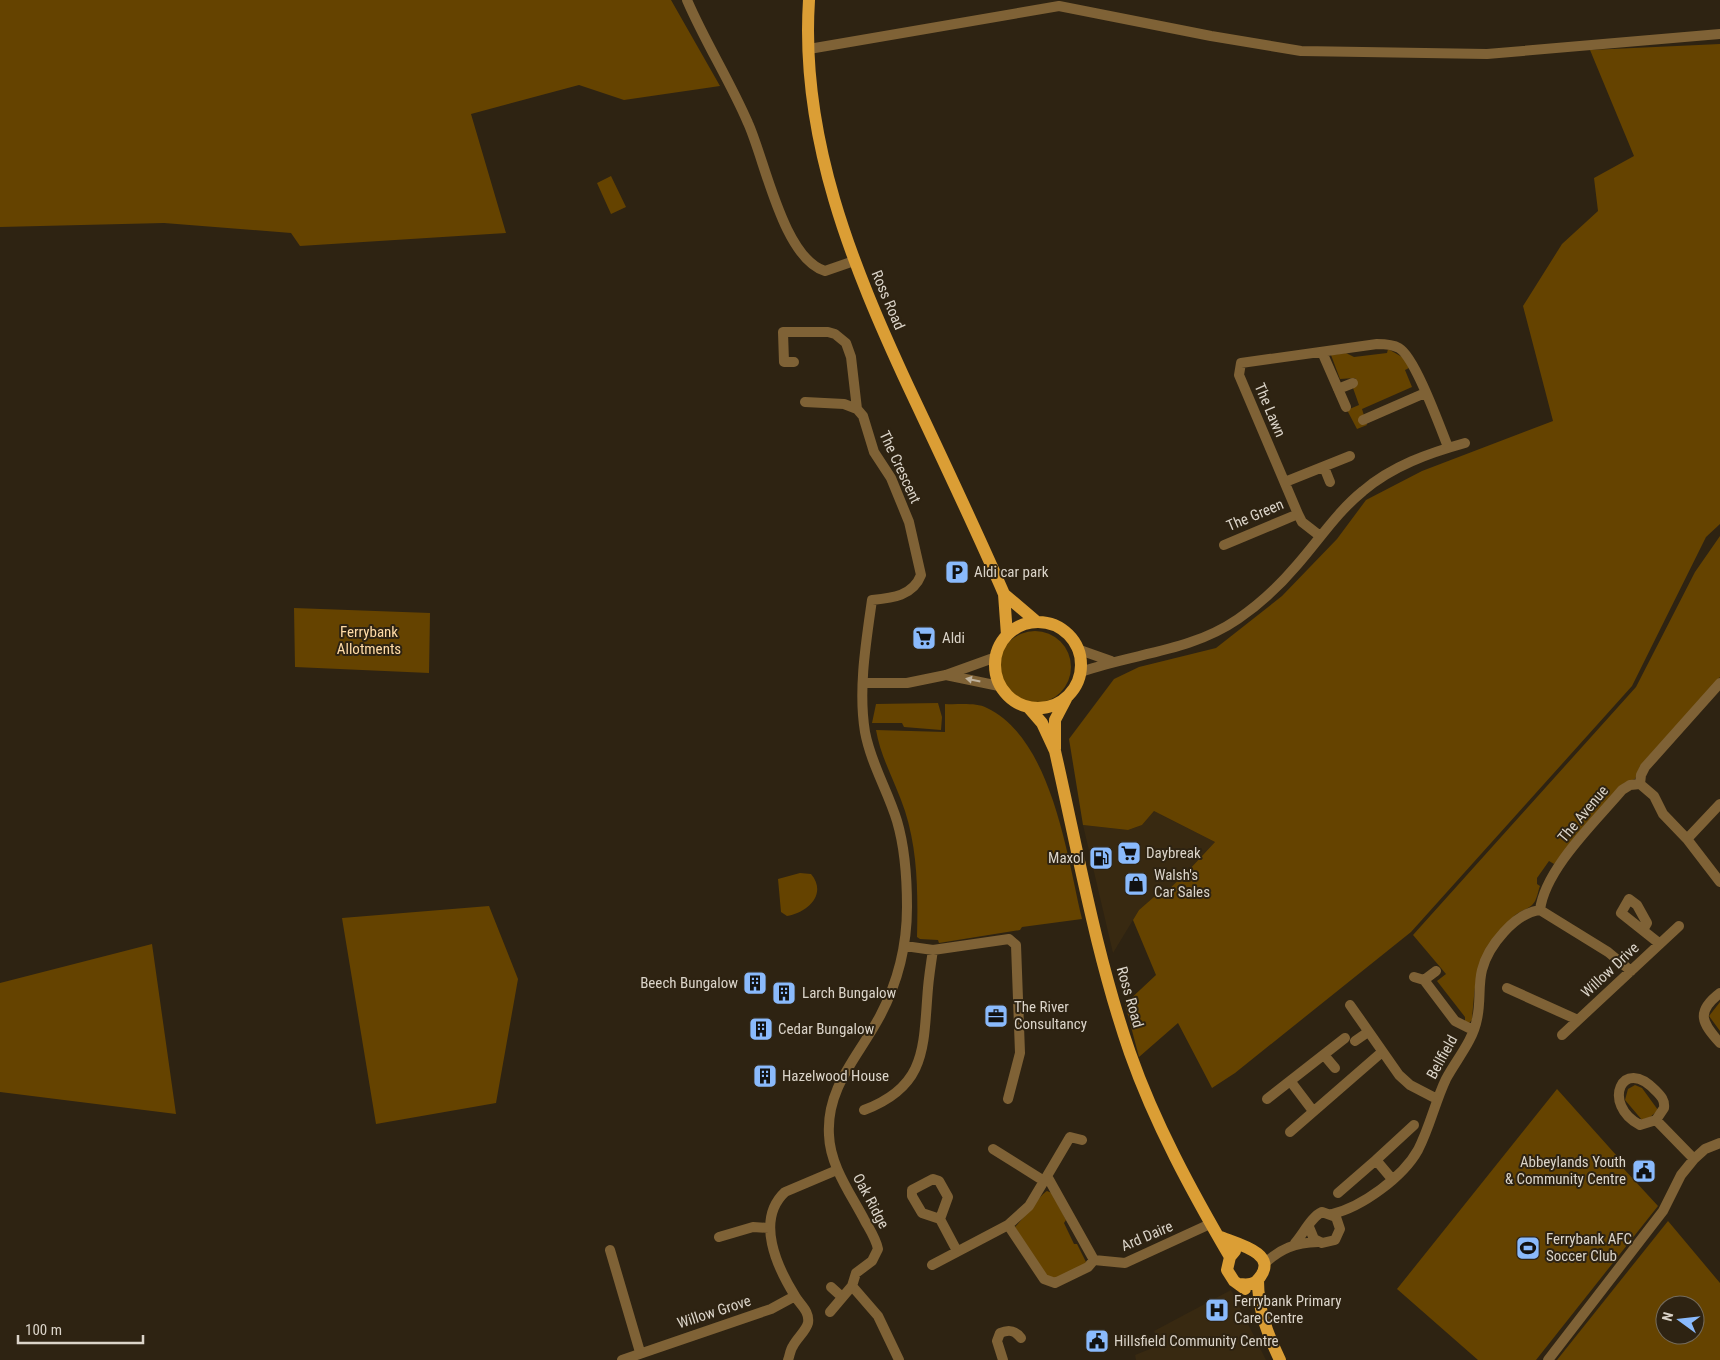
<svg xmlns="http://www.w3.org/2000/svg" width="1720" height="1360" font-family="'Roboto Condensed',sans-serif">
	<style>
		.built { fill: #382911 }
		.green { fill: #654300; fill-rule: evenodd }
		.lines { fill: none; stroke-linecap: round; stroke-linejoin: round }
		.minor { stroke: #7f6236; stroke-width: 10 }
		.major { stroke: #db9e35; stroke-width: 12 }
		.oneway { fill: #bfb29d }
		.labels { text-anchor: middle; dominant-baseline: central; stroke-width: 4; stroke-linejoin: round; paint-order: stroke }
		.street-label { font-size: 15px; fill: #dbd4c9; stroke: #2e2312 }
		.poi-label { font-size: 15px; fill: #dbd4c9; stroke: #2e2312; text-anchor: start }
		.park-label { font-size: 15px; fill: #ffdba7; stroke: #2e2312 }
	</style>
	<rect width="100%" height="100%" fill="#2e2312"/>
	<path class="built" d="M1154,811L1215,842L1188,871L1166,892L1163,889L1139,910L1113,953L1083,825L1128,830L1142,825Z
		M1231,1290L1266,1360H1136L1135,1355L1160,1345L1154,1331Z"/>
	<path class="green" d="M0,0H671L720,86L624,100L579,85L471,114L506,233L300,246L291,233L164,223L0,227Z
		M1720,44V524L1706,537L1632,686L1411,932L1235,1073L1212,1088L1178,1023L1139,1057L1125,1004L1156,975L1133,920L1139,910L1163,889L1166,892L1188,871L1215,842L1154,811L1142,825L1128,830L1083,825L1069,739L1114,679L1139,667L1216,648L1282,596L1337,539L1366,500L1422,471L1553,421L1523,306L1562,244L1598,211L1594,178L1634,156L1590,50Z
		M611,176L626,207L611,214L597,183Z
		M1388,349L1404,358L1409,368L1405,370L1412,387L1362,409L1367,425L1357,429L1347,410L1359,405L1353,388L1357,382L1355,378L1340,379L1331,355L1346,353L1354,357L1387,353Z
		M1720,536V677L1640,766L1635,779L1624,783L1554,864L1549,861L1537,878V884L1540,886C1538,891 1537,900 1533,904C1529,909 1519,911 1514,916C1475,955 1477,969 1472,1020L1469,1023H1465V1017L1437,981L1446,974L1413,935L1636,687L1695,572Z
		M294,608L430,613L429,673L295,667Z
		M999 667a36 36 0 1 1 72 0a36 36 0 1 1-72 0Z
		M938,703L942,717L941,730L904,727L902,723H872L876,704Z
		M945,704C958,705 975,702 987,708C1052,739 1067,856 1082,919L1022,927L1020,930L939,943L938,940L920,939L917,937C918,894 918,852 905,811C896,783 881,759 876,730L945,732Z
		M800,873L811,874C828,894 807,913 787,916L781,912L778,879Z
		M489,906L518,979L496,1103L376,1124L342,918Z
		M152,944L176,1114L0,1092V983Z
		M1720,1002V1031L1709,1016Z
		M1635,1085L1642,1088L1658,1110L1647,1120H1642L1625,1100L1628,1089Z
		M1557,1089L1625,1165L1623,1168L1658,1206L1536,1360H1478L1397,1289Z
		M1047,1191L1052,1193L1066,1220L1064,1223L1074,1244H1077L1086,1262C1079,1274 1060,1279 1047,1279L1015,1227C1023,1219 1041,1194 1047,1191Z
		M1668,1221L1720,1283V1360H1557ZM1665,1305H1695V1335H1665Z"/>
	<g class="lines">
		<path class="minor" d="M687,0C705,42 730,81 748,123C765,160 783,258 825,271L854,261
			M809,49L1059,6L1211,36L1301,51L1487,54L1720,34
			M1322,352L1346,407
			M794,362H784L783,332H828L835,334L846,343L851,357L857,409L863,416L874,452L891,478L909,522L921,575C913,596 892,598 872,600C866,642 858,690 865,732C871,764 888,791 897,821C905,848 907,879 907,907C907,946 898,982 880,1016C859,1056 826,1087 829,1135C830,1166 851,1194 865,1221C870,1230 876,1239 878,1249L872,1261L856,1273L852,1286L830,1312
			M1338,389L1353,383
			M805,402L844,404L857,409
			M1363,420L1425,393
			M1324,467L1330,482
			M1285,482L1350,456
			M1320,536L1302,522L1298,514L1239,375L1241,363L1377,344C1384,344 1392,344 1399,348C1415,357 1440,427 1448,447
			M1224,545L1298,514
			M1077,649L1111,661
			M1081,672C1134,653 1190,652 1238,619C1260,604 1280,585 1297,565C1319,540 1337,512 1363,491C1392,466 1429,453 1465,443
			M946,675L999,686
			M864,683H907L946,675L996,657
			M1640,784L1654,796L1663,814L1687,839L1720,882
			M1687,839L1720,804
			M1540,910C1545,869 1595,822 1622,790L1630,785L1640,784L1641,775L1645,767L1720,683
			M1540,910L1608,952L1631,971
			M1643,930L1647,923L1637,905L1629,899L1621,913L1660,944
			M905,946L933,950L1009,939L1016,945L1020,1053L1008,1099
			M1414,977L1424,980
			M1424,980L1455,1021L1473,1030
			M1424,980L1436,971
			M1507,988L1578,1020
			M1720,993C1695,1012 1702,1023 1720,1043
			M1350,1005L1399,1075L1410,1085L1437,1099
			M1562,1035L1679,926
			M1355,1041L1368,1032
			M1324,1055L1335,1068
			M1291,1082L1313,1111
			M1267,1099L1345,1038
			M864,1110C928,1086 923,1046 928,988C929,976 931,963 933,950
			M1656,1120L1664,1108C1665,1100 1661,1096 1656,1091C1622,1054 1601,1105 1640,1125L1656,1120L1694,1159
			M1290,1132L1382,1052
			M993,1149L1044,1181
			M1047,1176L1070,1137L1082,1140
			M1392,1179L1376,1160L1414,1125
			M1338,1193L1376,1160
			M1332,1214C1362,1207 1403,1177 1418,1150C1430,1127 1435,1102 1446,1079C1456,1060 1473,1041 1477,1019C1481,1003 1478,985 1482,970C1488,946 1515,913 1540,910
			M940,1219L948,1197L939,1181L933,1179L912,1190V1196L922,1213L940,1219L957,1251
			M719,1237L753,1227L769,1228
			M1295,1243C1303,1234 1312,1216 1322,1212L1336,1217L1340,1229L1335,1240L1322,1243L1314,1239L1309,1227
			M610,1250L640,1352
			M1094,1260L1047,1176L1029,1206L1008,1225L1044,1279L1055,1283L1088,1267L1094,1260L1125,1263L1210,1224
			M1264,1264C1281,1248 1295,1243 1318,1242
			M932,1265L1008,1225
			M852,1286L878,1316L899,1360
			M831,1287L842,1297
			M622,1360L771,1309L795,1296
			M788,1360C790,1355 790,1350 793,1346C797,1338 806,1331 808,1323C810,1311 800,1305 795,1296C777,1267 755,1220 785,1192L837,1170
			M1003,1360L997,1341L1000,1333C1009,1329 1015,1330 1021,1338
			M1548,1360L1663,1211L1681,1175L1694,1159L1705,1149L1720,1143"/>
		<path class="major" d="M809,0C800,138 852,265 909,388C941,456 974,525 1004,594L1007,635
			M1004,594L1037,622
			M995 665a43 43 0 1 1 86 0a43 43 0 1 1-86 0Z
			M1029,708L1042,723L1055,751C1078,852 1096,955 1130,1053C1155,1124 1192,1192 1230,1257
			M1055,749V720L1066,699
			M1218,1236C1233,1243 1279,1252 1260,1277C1255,1285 1248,1285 1239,1284
			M1235,1251L1230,1257L1227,1270L1234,1281L1245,1289
			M1258,1280C1258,1310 1267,1333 1280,1360"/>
	</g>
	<defs><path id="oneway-solid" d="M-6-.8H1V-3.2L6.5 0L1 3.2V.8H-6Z" transform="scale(1.25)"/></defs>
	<use class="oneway" href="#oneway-solid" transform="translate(973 680) rotate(-168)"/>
	<defs>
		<g id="parking-square" transform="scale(1.25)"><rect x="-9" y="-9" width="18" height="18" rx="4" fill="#8abafc" stroke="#2e2312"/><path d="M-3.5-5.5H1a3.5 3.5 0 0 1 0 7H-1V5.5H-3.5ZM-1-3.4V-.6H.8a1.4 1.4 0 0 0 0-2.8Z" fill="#111"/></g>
		<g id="supermarket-square" transform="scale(1.25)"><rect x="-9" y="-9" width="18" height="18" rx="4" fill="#8abafc" stroke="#2e2312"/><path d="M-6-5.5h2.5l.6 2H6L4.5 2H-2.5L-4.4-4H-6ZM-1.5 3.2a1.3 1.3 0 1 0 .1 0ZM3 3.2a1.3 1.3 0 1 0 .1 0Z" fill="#111"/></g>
		<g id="fuel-square" transform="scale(1.25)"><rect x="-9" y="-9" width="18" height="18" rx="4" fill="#8abafc" stroke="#2e2312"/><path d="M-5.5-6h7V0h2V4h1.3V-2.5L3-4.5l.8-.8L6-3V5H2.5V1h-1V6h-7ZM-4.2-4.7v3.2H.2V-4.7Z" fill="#111"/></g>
		<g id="shop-square" transform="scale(1.25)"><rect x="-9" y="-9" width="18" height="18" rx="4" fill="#8abafc" stroke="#2e2312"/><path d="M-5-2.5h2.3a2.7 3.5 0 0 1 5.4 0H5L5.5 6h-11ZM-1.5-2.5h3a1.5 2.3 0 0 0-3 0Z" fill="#111"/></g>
		<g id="building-square" transform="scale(1.25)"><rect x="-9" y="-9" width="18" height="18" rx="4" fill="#8abafc" stroke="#2e2312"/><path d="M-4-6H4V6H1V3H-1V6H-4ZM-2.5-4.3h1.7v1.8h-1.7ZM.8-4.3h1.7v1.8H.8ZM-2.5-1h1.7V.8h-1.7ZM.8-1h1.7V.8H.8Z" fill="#111"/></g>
		<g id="office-square" transform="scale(1.25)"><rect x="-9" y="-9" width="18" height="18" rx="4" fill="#8abafc" stroke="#2e2312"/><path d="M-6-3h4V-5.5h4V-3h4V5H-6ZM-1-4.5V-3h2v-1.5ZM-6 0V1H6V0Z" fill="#111"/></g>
		<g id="civic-square" transform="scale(1.25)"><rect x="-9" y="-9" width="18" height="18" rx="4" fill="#8abafc" stroke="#2e2312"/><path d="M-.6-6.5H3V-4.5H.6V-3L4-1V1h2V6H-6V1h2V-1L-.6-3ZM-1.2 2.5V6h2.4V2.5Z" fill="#111"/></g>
		<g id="stadium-square" transform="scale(1.25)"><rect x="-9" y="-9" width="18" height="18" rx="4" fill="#8abafc" stroke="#2e2312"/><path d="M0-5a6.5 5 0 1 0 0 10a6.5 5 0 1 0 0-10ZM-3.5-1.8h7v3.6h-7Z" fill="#111"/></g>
		<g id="hospital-square" transform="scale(1.25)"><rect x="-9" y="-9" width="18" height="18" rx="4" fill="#8abafc" stroke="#2e2312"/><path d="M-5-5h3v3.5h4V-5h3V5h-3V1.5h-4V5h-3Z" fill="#111"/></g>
	</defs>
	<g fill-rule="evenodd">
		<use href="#parking-square" x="957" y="572"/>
		<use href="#supermarket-square" x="924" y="638"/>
		<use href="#supermarket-square" x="1129" y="853"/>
		<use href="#fuel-square" x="1101" y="858"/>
		<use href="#shop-square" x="1136" y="884"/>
		<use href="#building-square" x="755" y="983"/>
		<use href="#building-square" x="784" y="993"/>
		<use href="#office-square" x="996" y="1016"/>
		<use href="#building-square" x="761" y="1029"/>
		<use href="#building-square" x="765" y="1076"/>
		<use href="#civic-square" x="1644" y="1171"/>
		<use href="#stadium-square" x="1528" y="1248"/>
		<use href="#hospital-square" x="1217" y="1310"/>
		<use href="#civic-square" x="1097" y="1341"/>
	</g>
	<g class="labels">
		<g class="street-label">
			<text transform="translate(888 300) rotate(67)">Ross Road</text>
			<text transform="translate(1270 410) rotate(67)">The Lawn</text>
			<text transform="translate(900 467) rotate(65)">The Crescent</text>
			<text transform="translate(1255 515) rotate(-23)">The Green</text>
			<text transform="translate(1583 814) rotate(-50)">The Avenue</text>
			<text transform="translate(1610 970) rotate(-43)">Willow Drive</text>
			<text transform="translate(1130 997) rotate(74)">Ross Road</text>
			<text transform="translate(1442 1057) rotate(-61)">Bellfield</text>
			<text transform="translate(871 1201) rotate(62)">Oak Ridge</text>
			<text transform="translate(1147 1236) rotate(-23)">Ard Daire</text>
			<text transform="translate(714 1312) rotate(-18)">Willow Grove</text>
		</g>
		<g class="poi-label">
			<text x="974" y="572">Aldi car park</text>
			<text x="942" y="638">Aldi</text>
			<text x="1146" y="853">Daybreak</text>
			<text x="1084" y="858" text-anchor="end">Maxol</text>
			<text x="1154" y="875">Walsh's<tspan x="1154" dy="17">Car Sales</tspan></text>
			<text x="738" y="983" text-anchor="end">Beech Bungalow</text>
			<text x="802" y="993">Larch Bungalow</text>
			<text x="1014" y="1007">The River<tspan x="1014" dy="17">Consultancy</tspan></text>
			<text x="778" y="1029">Cedar Bungalow</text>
			<text x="782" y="1076">Hazelwood House</text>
			<text x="1626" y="1162" text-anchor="end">Abbeylands Youth<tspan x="1626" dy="17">&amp; Community Centre</tspan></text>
			<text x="1546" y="1239">Ferrybank AFC<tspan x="1546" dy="17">Soccer Club</tspan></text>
			<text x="1234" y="1301">Ferrybank Primary<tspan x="1234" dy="17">Care Centre</tspan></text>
			<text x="1114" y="1341">Hillsfield Community Centre</text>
		</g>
		<g class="park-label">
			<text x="369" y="632">Ferrybank<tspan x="369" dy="17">Allotments</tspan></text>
		</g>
	</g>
	<g transform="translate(1680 1320) rotate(285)"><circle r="24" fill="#2e2312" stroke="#736a5b"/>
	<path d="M0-4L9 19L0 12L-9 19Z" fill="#8abafc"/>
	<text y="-8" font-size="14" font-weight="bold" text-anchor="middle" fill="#dbd4c9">N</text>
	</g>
	<path d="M18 1335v8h125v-8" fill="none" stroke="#dbd4c9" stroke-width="2.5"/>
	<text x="25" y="1335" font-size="15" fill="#dbd4c9" stroke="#2e2312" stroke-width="4" paint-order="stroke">100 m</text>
</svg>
